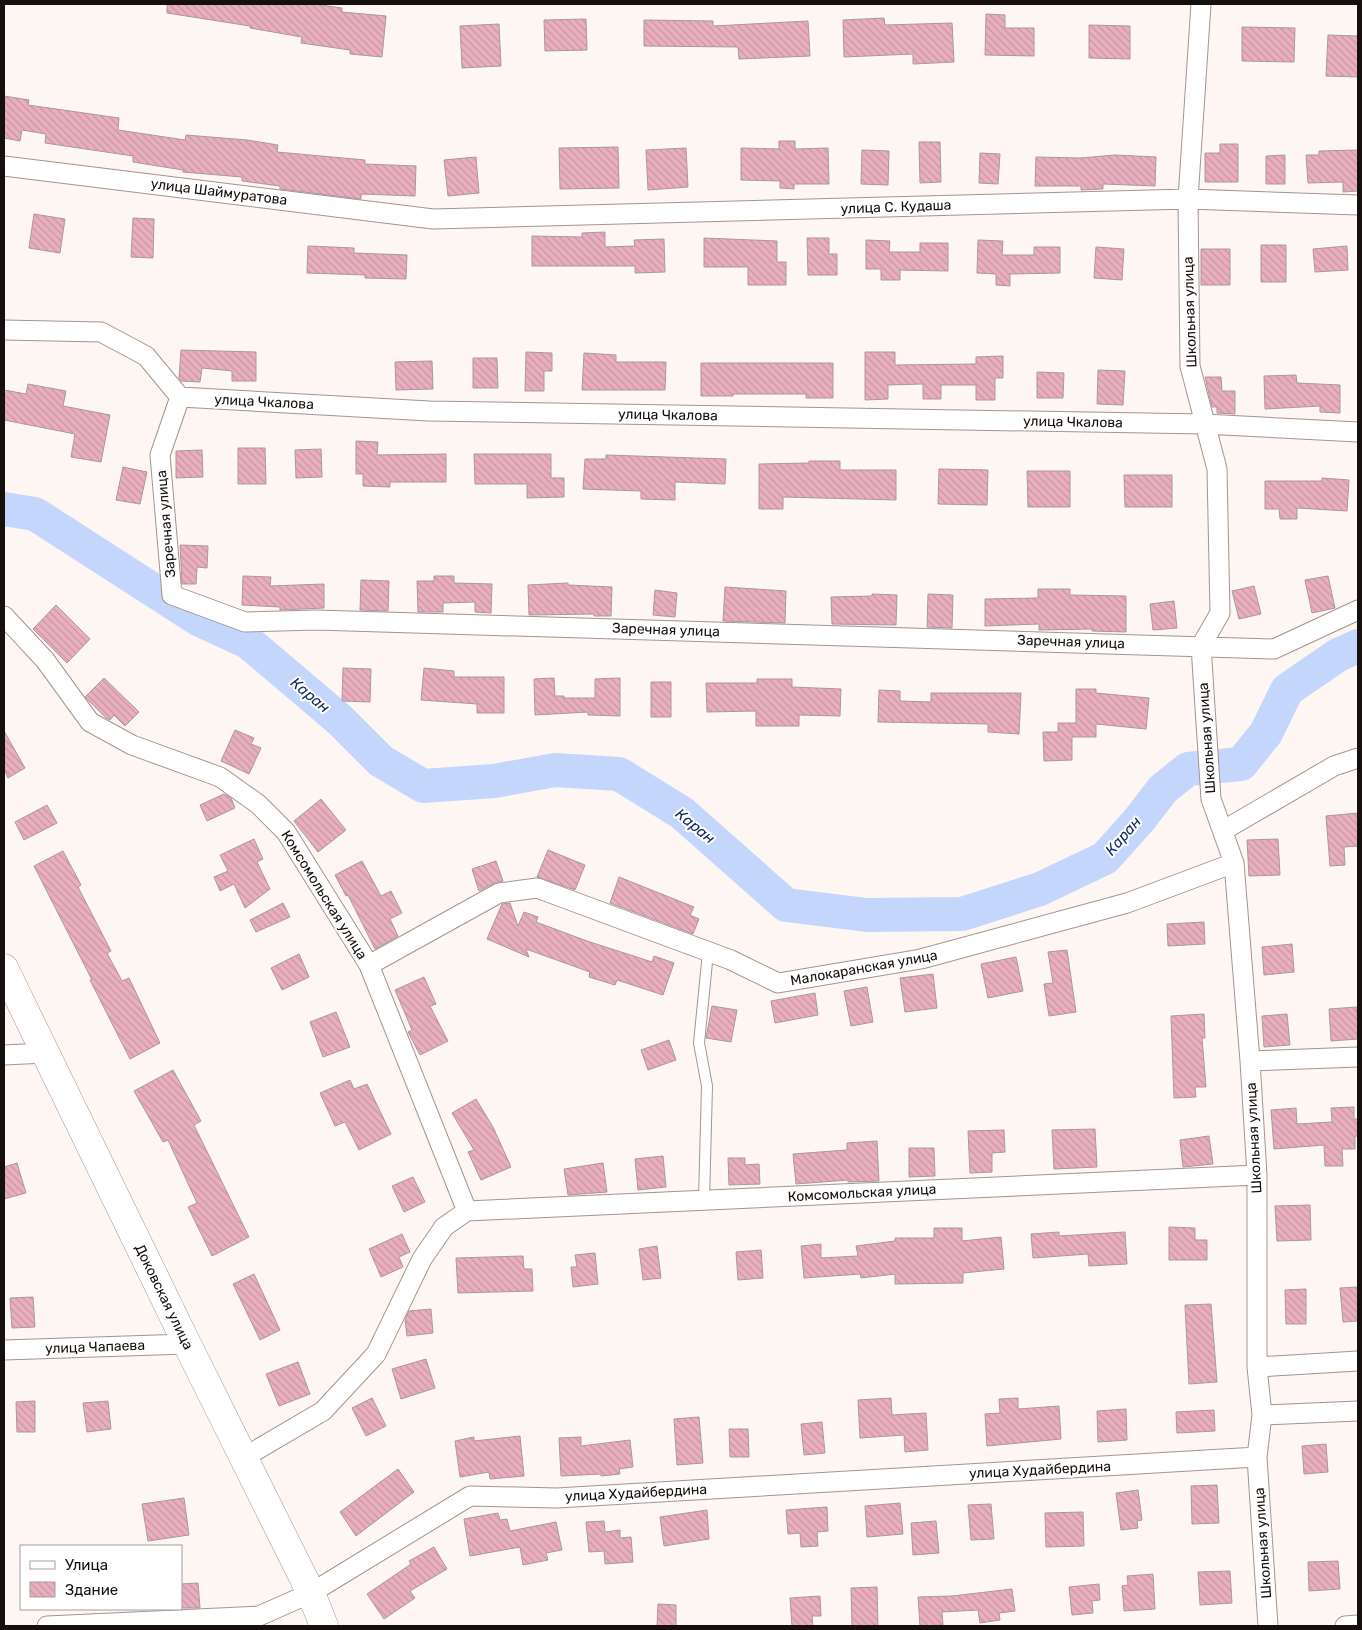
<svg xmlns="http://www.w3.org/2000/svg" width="1362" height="1630" font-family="Rubik,sans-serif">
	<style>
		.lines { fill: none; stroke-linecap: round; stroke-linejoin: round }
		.river { stroke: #c4d6fc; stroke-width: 34 }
		.building { fill: url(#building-back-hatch); stroke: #aa989d }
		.lane-casing { stroke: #a5948d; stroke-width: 12 }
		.street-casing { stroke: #a5948d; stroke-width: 21 }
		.secondary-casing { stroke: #a5948d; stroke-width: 29 }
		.lane { stroke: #fff; stroke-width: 10 }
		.street { stroke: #fff; stroke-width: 19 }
		.secondary { stroke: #fff; stroke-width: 28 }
		.labels { text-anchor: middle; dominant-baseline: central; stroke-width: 4; stroke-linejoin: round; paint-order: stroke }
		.street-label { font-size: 14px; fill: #150f0d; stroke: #fff }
		.water-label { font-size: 15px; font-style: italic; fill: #152b61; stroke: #fff }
	</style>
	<defs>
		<pattern id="building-back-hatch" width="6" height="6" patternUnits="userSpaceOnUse" patternTransform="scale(1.25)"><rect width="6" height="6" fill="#e9afc0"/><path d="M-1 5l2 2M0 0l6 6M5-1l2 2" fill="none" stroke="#c795a4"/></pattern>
	</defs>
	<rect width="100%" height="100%" fill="#fef6f3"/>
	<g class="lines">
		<path class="river" d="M4,509L35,514L198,619L248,642L340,720L381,761L423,786L494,781L555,770L619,774L682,813L786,905L867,915L962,914L1040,889L1105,858L1139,820L1163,789L1188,769L1241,764L1266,733L1287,690L1338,655L1358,646"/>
	</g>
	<path class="building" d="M167,4H314L342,8V12L386,16L382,57L350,54V50L301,43L302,37L250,28V26L167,13Z
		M986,14L1005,15V28H1034V56L985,55Z
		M884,18L885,25L952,23L954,62L913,64V54L844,57L843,20Z
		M586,19L587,50L545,51L544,20Z
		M644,20L713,21V26L808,21L810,56L739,59L738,47L644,46Z
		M499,24L501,66L462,68L460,26Z
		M1089,25L1130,26V59L1089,58Z
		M1242,27L1295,28L1294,62L1242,61Z
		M1328,35L1358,36V77L1326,76Z
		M4,96L29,100L28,105L119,118L118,130L185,140L186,135L247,140L278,145L277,152L365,160V164L416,166L415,196L361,194V199L280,189V186L242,181V177L183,172V170L133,162V156L45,143L46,134L22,130L20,141L4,138Z
		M779,141H795V149L828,148L829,184H794V189L780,188V181L741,180V148L779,149Z
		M919,142H940L941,182L920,183Z
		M1220,144H1238V182H1205V153H1220Z
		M618,147L619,188L560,189L559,148Z
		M686,148L688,187L648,190L646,150Z
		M862,150L889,151L888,185L861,184Z
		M1358,150V191L1343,192V182L1308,183L1306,155H1319V151Z
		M980,153L1000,154L998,184L979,183Z
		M1115,155L1156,157L1155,186L1103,184V189L1081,190V186H1035L1036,157L1080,158Z
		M1285,155V184H1266V156Z
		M476,157L479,193L448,196L444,160Z
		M34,214L65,219L60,253L29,248Z
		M133,218L154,219L153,258L131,257Z
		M605,232V247L635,246L634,240L664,239L665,272L635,273V266H532V236L582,237V233Z
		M704,238L777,241V262H786V285H748V267H704Z
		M807,238H829V254H837V275H808Z
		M866,240L890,241L889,252H920V243H948V271L900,270V280H881V269H866Z
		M978,240L1003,241L1002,255H1034V247H1060V273L1010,274V286L996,285V274L977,273Z
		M1261,245H1286V282H1261Z
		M308,246L354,248V253L407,255L406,279L365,278V275L307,273Z
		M1347,246L1348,270L1315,272L1313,249Z
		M1096,247L1124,249L1122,280L1094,278Z
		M1201,249H1230V285H1201Z
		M181,350L256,352V381H232V371L202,368L200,382L181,381L179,378Z
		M526,352L552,353V371H544V391H525Z
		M865,352H895V365L976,364V357L1003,356V378H995V400H976V385H941V399H923V384L888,385V399L865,400Z
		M584,353L616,355V362H666L665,390H582Z
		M473,358H497L498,388H473Z
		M432,361L433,389L396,390L395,362Z
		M701,363H833V398H806V394H733V396H701Z
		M1098,370L1125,371L1123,405L1097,404Z
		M1037,372L1064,373L1063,398H1037Z
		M1296,375L1297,383L1340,385V413L1320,412V406L1265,409L1264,376Z
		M1205,377H1221L1222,391H1235V414L1217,413V407H1212Z
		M28,384L66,391L63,406L110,415L101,462L71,457L75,434L4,420V390L26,394Z
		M356,441L378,442L377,455L446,454V482H390V487L363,486V474H356Z
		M238,448H265L266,484H238Z
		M321,449L322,477L296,478L295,450Z
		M202,450L203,477L176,478V451Z
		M474,454H551V478H564V497L527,498V484H475Z
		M606,455L726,459L725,484L675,482V500L641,499V491L583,489L585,459H606Z
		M809,461H840V470H896V500L783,497V509H759V464L809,463Z
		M123,467L147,472L140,504L116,500Z
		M939,469L988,470L987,505L938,504Z
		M1027,471H1070V507H1028Z
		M1124,475H1172V507H1125Z
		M1322,478L1349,480L1347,511L1297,508V519H1280L1279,509H1265V481H1322Z
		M180,545L208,546L207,568L197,567L196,584H182Z
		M243,576L271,577L270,586L324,584V608L280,610V607L242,605Z
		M434,576H454V583L492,584L491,613L475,612V602L443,603V612H418L417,581H434Z
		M1328,576L1335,608L1312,613L1305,580Z
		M361,580L389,581L388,611L360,610Z
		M568,583V585L612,587L611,616H594V614L529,615L528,585Z
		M1254,586L1261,614L1239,619L1232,591Z
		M725,587L786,591L785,623L723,621Z
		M1038,589H1070V595L1126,596V632L1092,631V629L1039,630V624L985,626V599L1038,598Z
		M655,590L677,593L675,617L653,615Z
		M872,594L897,595L896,625L832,624L831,597L872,596Z
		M928,594L953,595L952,628L927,627Z
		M1174,601L1177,628L1153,630L1150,604Z
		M56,605L90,639L67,663L33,629Z
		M343,668L371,669L370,702L342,701Z
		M424,668L454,671V677H504V713H477V704L421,700Z
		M104,678L139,712L125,726L114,715L110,720L106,718L85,697Z
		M554,678L555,696H564V698H595V679L620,678V716L588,715V712L535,715L534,679Z
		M757,679H792V687L841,689L840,716L799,715V726H756V711L707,712L706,683H757Z
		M651,682H671V717H651Z
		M1076,689H1096V693L1149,698L1146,729L1096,724V737H1072V760L1044,761L1043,732H1058V723H1076Z
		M879,690L900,691V701L931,702V693H1021L1019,734L988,732V724L878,722Z
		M235,730L254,738L251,744L261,748L249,774L221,761Z
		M4,731L25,768L8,778L4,769Z
		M224,794L231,798L235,808L207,821L200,805Z
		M321,799L346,830L318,852L294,821Z
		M47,805L57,823L24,840L15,822Z
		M1358,813V846L1344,847L1345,865L1330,866L1326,816Z
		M254,839L263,859L257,862L270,889L245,908L234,884L220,891L214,877L228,871L220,855Z
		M1278,839L1280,875L1249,876L1247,840Z
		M548,850L585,865L575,890L537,877Z
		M63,851L81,885L78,887L111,951L107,953L122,981L129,978L160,1043L130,1059L90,980H92L34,866Z
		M362,861L381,896L391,891L402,913L390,919L398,936L375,949L348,895L346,896L335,875Z
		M496,861L503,881L494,883L479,891L472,869Z
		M619,877L694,907L690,915L699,919L693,934L610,903Z
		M283,903L290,917L256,932L250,920Z
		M510,903L518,926L524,912L538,917L536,922L587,941L652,962L654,956L674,963L663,995L617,980L615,985L589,977L590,972L526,949L529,957L487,939L502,904Z
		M1204,922L1205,944L1168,946L1167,924Z
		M1292,944L1294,972L1264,975L1262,947Z
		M1067,950L1076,1012L1049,1016L1044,984L1053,983L1048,952Z
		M299,954L309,977L282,990L271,968Z
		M1016,957L1023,991L988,998L981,964Z
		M933,974L937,1008L905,1012L900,978Z
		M424,977L436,1004L430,1006L448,1041L420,1055L408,1032L412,1030L395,990Z
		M867,987L873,1022L851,1026L844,991Z
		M815,993L818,1015L775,1023L771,1001Z
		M712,1006L737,1010L731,1042L706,1038Z
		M1357,1007L1358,1039L1331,1041L1329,1009Z
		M336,1012L350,1047L323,1057L310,1022Z
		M1204,1014L1205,1038H1202L1206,1087H1195L1196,1097L1174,1098L1171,1016Z
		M1287,1014L1290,1045L1264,1047L1262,1016Z
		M669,1040L676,1060L648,1070L641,1050Z
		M173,1070L201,1121L194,1125L249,1237L212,1256L188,1207L197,1203L168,1140L163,1142L134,1091Z
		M350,1080L354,1089L367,1084L391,1134L359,1150L345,1122L335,1126L320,1093Z
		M476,1099L493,1127L511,1167L481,1180L468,1152L474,1150L452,1113Z
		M1354,1107V1119H1358V1136H1355V1149H1342L1343,1166H1325L1324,1145L1274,1149L1271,1110L1296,1108L1297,1124L1332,1122L1331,1108Z
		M1095,1129L1097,1167L1054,1169L1052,1130Z
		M1004,1130L1005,1152L992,1153V1172L970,1173L968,1131Z
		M1209,1136L1213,1164L1183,1167L1180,1140Z
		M877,1141L879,1181L848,1182V1180L796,1184L793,1154L847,1150V1143Z
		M909,1148H934L935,1176L909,1177Z
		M663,1156L666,1187L638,1190L635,1159Z
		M728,1158H745V1165L759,1164L760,1184L729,1185Z
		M17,1163L26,1193L4,1199V1167Z
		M603,1163L607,1192L568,1195L564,1169Z
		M413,1177L425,1202L404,1212L392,1186Z
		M1310,1205L1311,1240L1277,1241L1275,1206Z
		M1169,1227L1195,1228V1240H1207V1260H1169Z
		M934,1228H962V1241L1001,1237L1004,1269L963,1273V1283L895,1284V1274L861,1278L860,1274L804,1278L801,1246L821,1244V1258L858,1256L856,1246L895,1241V1238H934Z
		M1059,1232V1236L1125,1232L1127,1264L1089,1266L1088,1254L1033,1258L1031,1234Z
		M402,1234L410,1252L399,1257L403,1267L381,1277L369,1249Z
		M657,1246L661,1278L643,1280L639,1249Z
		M761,1250L763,1278L738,1280L736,1252Z
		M595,1253L598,1284L573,1287L571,1267H577L575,1255Z
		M523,1256L524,1269H532L533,1291L458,1293L456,1258Z
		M254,1274L280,1330L260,1340L233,1284Z
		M1358,1287V1321L1343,1322L1340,1288Z
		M1306,1289V1324H1286L1285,1290Z
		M33,1297L35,1327L12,1328L10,1298Z
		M1211,1304L1217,1382L1189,1384L1185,1305Z
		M431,1309L433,1333L407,1336L405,1319L409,1311Z
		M426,1359L435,1388L401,1399L392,1369Z
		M298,1362L310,1394L279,1406L266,1374Z
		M372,1398L386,1426L366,1436L352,1408Z
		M891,1398L892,1415L926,1413L928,1450L905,1452L904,1435L860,1438L858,1400Z
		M1018,1398V1409L1059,1406L1061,1439L987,1446L985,1414L1000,1413L999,1399Z
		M35,1401V1432H17L16,1402Z
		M108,1401L111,1429L87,1432L83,1403Z
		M1126,1409L1127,1440L1098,1442L1097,1411Z
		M1214,1410L1215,1431L1177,1433L1176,1412Z
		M699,1417L703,1463L677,1465L674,1419Z
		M822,1422L825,1453L804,1455L801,1424Z
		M729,1429H748L749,1457H730Z
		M520,1436L524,1476L490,1479L489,1472L460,1477L455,1441L474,1437V1441Z
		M581,1437V1446L630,1440L633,1467L619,1469L620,1474L601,1476V1474L561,1476L559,1438Z
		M1326,1444L1328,1472L1304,1474L1302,1446Z
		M398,1469L414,1492L356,1536L340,1512Z
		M1217,1485L1219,1523L1192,1524L1191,1486Z
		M1138,1490L1142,1520L1137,1521L1138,1528L1121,1530L1116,1493Z
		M184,1498L189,1535L148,1541L142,1504Z
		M900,1503L903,1534L867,1537L865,1506Z
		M991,1504L994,1539L971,1540L968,1505Z
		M827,1507L828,1531L817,1532L818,1546L801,1547L800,1533L788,1534L786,1510Z
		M707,1510L709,1539L664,1546L660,1517Z
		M1083,1512L1084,1546L1046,1547L1045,1513Z
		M498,1513L500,1520L507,1519L510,1531L556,1522L562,1550L546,1553L548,1560L523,1565L520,1547L470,1556L464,1519Z
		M604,1521L605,1532L620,1530V1538L631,1537L633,1562L605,1564L604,1551L589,1552L586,1522Z
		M936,1521L939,1553L913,1555L911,1523Z
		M434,1547L447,1569L410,1591L415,1598L384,1619L367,1594L411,1564L409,1561Z
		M1338,1561L1340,1589L1309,1591L1308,1562Z
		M1230,1571L1232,1603L1200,1605L1198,1572Z
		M1153,1574L1155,1609L1124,1611L1122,1586L1128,1585L1127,1576Z
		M198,1583L200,1608H181V1584Z
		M1099,1584L1100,1600L1092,1601L1093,1613L1072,1615L1069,1587Z
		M877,1587L878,1626H852L851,1588Z
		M1012,1589L1015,1611L999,1613L1000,1620L980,1623L978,1610L942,1612L943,1625L920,1626L918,1597L952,1596Z
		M820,1596L821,1616H812L813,1626H792L790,1598Z
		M658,1604L676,1605V1626H657Z"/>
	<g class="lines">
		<g class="lane-casing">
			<path id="lane" d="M704,1200L707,1086L699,1043L708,952"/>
		</g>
		<g class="street-casing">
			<path id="street" d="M1201,4L1188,199L1190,366L1217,469L1220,613L1201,646L1211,799L1234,863L1250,1061L1257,1175V1367L1262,1415L1257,1457L1268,1626
				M4,166L433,219L1188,199L1358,205
				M4,330L101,332L146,356L180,397L429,411L1204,424L1358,432
				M180,397L160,455L172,595L245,622L316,620L1274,649L1358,610
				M4,616L45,660L90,722L132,745L220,777L258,804L286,832L369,965L467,1211
				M1224,830L1334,766L1358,758
				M369,965L499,893L537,888L731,960L778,983L921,959L1127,903L1234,863
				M4,1055L46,1053
				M1250,1061L1358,1057
				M4,1350L187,1344
				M1257,1367L1358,1361
				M1262,1415L1358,1411
				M243,1458L323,1411L376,1354L422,1259L444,1227L467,1211L1257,1175
				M47,1626L259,1616L311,1593L470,1496L557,1498L1257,1457
				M1345,1626L1358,1625"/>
		</g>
		<g class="secondary-casing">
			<path id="secondary" d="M4,968L187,1344L311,1593L324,1626"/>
		</g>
		<use href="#lane" class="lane"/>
		<use href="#street" class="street"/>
		<use href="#secondary" class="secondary"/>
	</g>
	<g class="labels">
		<g class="street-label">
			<text transform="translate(219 192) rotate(7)">улица Шаймуратова</text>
			<text transform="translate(896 207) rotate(-2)">улица С. Кудаша</text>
			<text transform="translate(1190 312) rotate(-92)">Школьная улица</text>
			<text transform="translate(264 402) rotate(3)">улица Чкалова</text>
			<text transform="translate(668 415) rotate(1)">улица Чкалова</text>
			<text transform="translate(1073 422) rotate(1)">улица Чкалова</text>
			<text transform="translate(166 524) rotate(-95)">Заречная улица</text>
			<text transform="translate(666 630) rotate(2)">Заречная улица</text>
			<text transform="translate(1071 642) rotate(2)">Заречная улица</text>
			<text transform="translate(1207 738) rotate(-94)">Школьная улица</text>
			<text transform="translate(324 895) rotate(58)">Комсомольская улица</text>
			<text transform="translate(864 968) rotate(-10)">Малокаранская улица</text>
			<text transform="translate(1254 1138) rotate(-93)">Школьная улица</text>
			<text transform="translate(862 1193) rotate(-3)">Комсомольская улица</text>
			<text transform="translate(164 1297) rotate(64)">Доковская улица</text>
			<text transform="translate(95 1347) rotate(-2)">улица Чапаева</text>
			<text transform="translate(1040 1470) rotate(-3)">улица Худайбердина</text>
			<text transform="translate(636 1493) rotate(-3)">улица Худайбердина</text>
			<text transform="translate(1263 1543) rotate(-94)">Школьная улица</text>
		</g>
		<g class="water-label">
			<text transform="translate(310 695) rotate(40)">Каран</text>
			<text transform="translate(695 826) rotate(39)">Каран</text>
			<text transform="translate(1123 836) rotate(-49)">Каран</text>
		</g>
	</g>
	<rect width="1362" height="1630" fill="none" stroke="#150f0d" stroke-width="10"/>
	<rect x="20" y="1545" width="162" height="65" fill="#ffffff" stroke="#a19f9e"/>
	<rect x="30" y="1561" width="25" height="8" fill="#ffffff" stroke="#a19f9e"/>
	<text x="65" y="1570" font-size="15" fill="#150f0d">Улица</text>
	<rect x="30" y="1582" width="25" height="15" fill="url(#building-back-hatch)" stroke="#a19f9e"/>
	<text x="65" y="1595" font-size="15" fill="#150f0d">Здание</text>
</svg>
